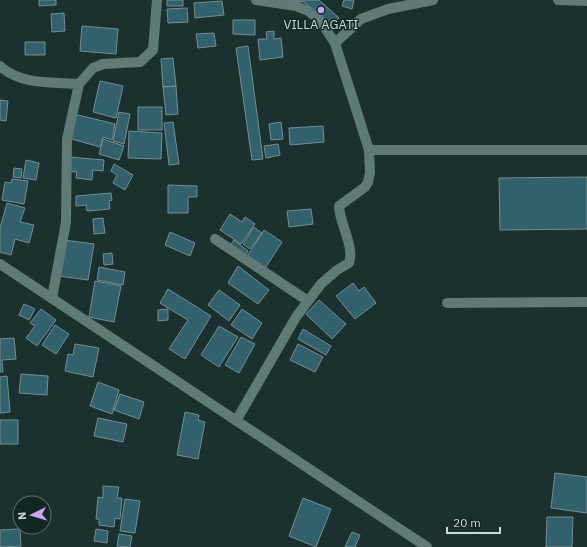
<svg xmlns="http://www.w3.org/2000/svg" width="587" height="547" font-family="'IBM Plex Sans',sans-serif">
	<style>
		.building { fill: #32606b; stroke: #768e94 }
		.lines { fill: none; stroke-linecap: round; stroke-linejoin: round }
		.service { stroke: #607a78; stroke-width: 10 }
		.minor { stroke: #607a78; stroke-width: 10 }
		.poi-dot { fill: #c8a6ef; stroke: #102726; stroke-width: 1.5 }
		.labels { text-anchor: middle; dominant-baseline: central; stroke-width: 3; stroke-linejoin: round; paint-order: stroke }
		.poi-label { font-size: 13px; fill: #cbd9d8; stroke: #102726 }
	</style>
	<rect width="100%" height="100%" fill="#1a3130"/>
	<path class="building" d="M39,0H56V5L39,6Z
		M167,0H183V6H167Z
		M285,0H319L339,18L331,27L304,2Z
		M344,0H354L352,9L342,6Z
		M222,1L224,15L195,18L194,3Z
		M187,8L188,22L168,23L167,9Z
		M64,13L65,31L52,32L51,14Z
		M233,20H255V35L233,34Z
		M82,26L118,29L116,54L80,51Z
		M274,31V39L281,38L283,57L260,60L258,39H267L266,32Z
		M214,33L216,46L198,48L196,34Z
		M25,42H45V55H25Z
		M248,46L263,159L252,160L236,48Z
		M173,58L176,86L163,87L161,59Z
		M100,81L123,86L116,118L93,112Z
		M176,86L178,114L166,115L163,87Z
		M0,100L8,101L6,121L0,120Z
		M138,107H162V130H138Z
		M119,112L130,114L124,144L113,141Z
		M74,114L115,124L112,140L103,137L100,147L68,138Z
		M173,122L179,164L169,165L164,123Z
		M281,122L283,139L271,140L269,124Z
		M323,126L324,142L290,145L289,128Z
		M129,131L162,133L161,159L128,158Z
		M103,139L124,146L119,160L99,154Z
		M278,144L280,155L266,158L264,146Z
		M70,157L104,160L103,171L93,170L92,180L76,178L77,172L68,171Z
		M26,160L39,163L36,180L23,178Z
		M114,164L133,175L125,190L113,183L117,175L111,171Z
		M14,168L22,169L21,178L13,177Z
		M587,177V229L500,230L499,178Z
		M12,179L28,181L24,204L2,200L5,182L11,183Z
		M168,185L197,186V197H188V213H168Z
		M111,193L112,200L109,201L110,209L87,211L86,205L76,206V196Z
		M7,203L25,208L20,222L34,225L29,243L15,239L11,255L0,252V228Z
		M311,209L313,224L289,227L287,211Z
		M230,214L242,222L245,217L255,224L241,244L220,230Z
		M103,218L105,233L94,234L93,219Z
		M254,227L262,233L250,249L243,244Z
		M264,230L282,242L264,270L246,258Z
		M170,232L195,243L190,256L165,245Z
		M64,240L94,244L88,280L59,276Z
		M234,240L248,251L244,257L229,247Z
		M112,253L113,264L104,265L103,254Z
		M238,266L269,290L258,304L228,283Z
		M99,267L125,272L123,285L97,280Z
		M95,281L121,286L114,322L89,317Z
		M353,283L359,291L364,287L376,303L355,319L336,296Z
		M168,289L211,316L185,359L169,349L188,320L160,303Z
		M219,290L240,305L229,321L208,305Z
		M319,300L346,324L332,339L306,314Z
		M24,304L35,309L29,320L19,315Z
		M41,309L56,320L37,346L26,338L35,326L30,323Z
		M168,309V320L158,321V310Z
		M242,309L262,323L252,339L231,325Z
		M55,325L69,334L56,354L42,345Z
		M219,326L238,337L219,367L201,355Z
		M303,329L331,346L326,355L298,339Z
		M241,337L255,344L239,373L225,365Z
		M14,338L16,359L2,360L3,372H0V339Z
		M75,344L99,348L93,377L65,371L68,354L73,355Z
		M298,344L323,357L315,372L290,360Z
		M21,374L48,376L47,395L19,393Z
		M7,376L10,412L0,413V377Z
		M98,382L119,390L112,414L90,406Z
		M120,394L144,402L139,419L114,410Z
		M185,412L199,415L198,420L205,422L198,459L177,455Z
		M98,418L127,424L123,442L94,436Z
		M0,420H18V444H0Z
		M555,473L587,477V513L551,508Z
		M103,486L119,487L117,498H122L120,519L115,518L114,527L99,525V519H96L98,497L103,498Z
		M303,498L331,509L316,547L289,536Z
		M125,499L140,501L135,533L120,531Z
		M547,517H573L572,547H546Z
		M20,529L21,546L0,547V530Z
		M96,529L108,531L107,543L94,541Z
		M352,532L360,535L355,547H345Z
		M119,534L132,536L130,547L117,546Z"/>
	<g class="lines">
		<path class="service" d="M447,303L587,302"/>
		<path class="minor" d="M558,0L587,1
			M335,43L361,19L388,9L433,0
			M0,66C20,85 53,82 79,84
			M369,150H587
			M215,239L308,301
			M0,264L427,547
			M52,298L66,222L67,139L79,84L93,68L103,64L140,62L153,50L157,0
			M236,421L296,317L321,284L337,270L349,263C355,247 339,222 339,206L365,187L368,182L370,173L369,150L335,43L319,19L308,11L296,6L256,0"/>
	</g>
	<circle class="poi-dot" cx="321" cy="10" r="4"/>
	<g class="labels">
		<g class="poi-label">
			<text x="321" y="24">VILLA AGATI</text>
		</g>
	</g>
	<g transform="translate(32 515) rotate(265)"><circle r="19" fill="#102726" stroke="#5b6e6d"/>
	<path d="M0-3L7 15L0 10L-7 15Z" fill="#c8a6ef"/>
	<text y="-6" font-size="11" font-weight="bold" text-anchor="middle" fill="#cbd9d8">N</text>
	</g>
	<path d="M447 527v6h53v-6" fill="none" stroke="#cbd9d8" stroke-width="2"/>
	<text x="453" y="527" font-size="12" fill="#cbd9d8" stroke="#102726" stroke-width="3" paint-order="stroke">20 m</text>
</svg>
